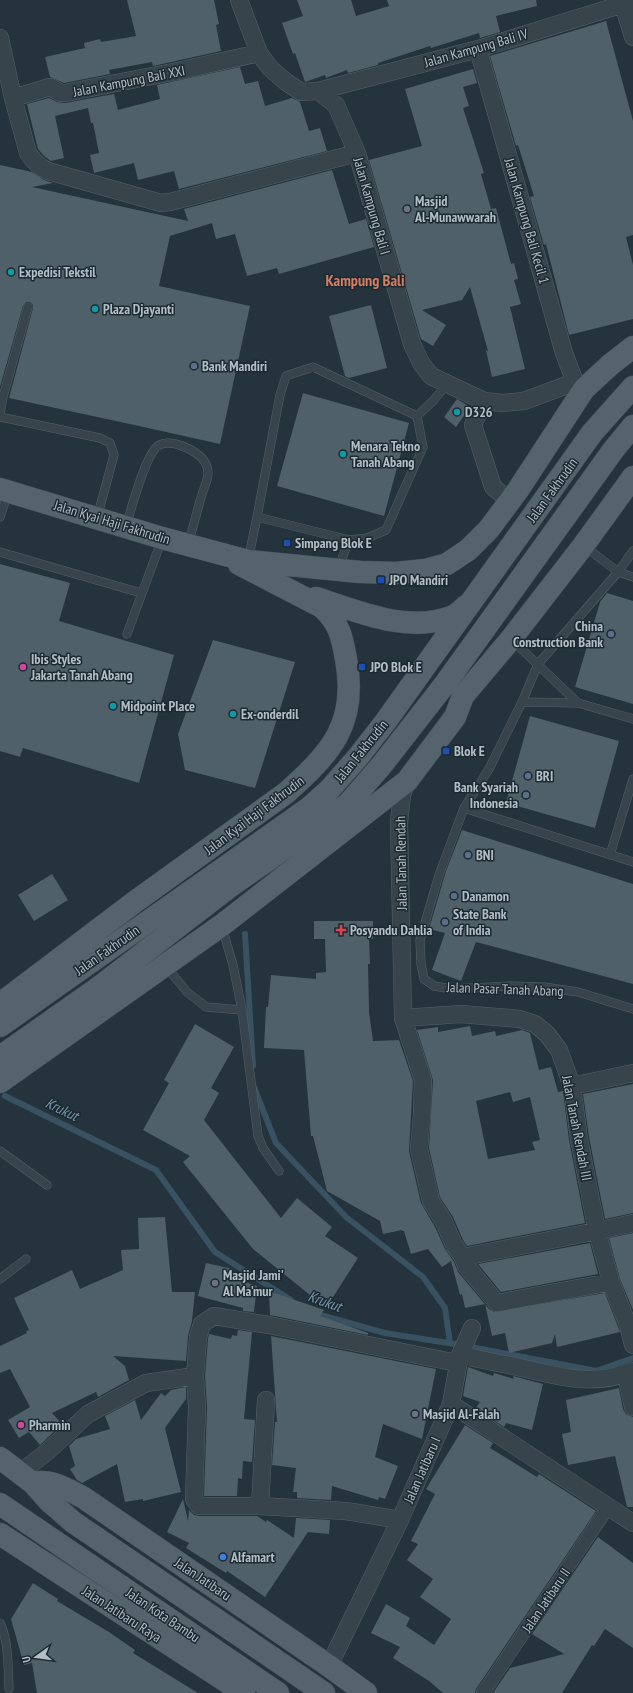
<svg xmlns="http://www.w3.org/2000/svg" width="633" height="1693" font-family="'PT Sans Narrow',sans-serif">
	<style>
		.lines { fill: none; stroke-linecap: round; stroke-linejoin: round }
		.stream { stroke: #385262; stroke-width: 6 }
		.building { fill: #4f6069; fill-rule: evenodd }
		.service-casing { stroke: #56626a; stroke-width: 9 }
		.pedestrian-casing { stroke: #56626a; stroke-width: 14 }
		.minor-casing { stroke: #56626a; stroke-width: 18 }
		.primary-casing { stroke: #445058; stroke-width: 23 }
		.service { stroke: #37444c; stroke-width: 8 }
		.pedestrian { stroke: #37444c; stroke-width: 13 }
		.minor { stroke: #37444c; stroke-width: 17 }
		.primary { stroke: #55636c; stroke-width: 22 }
		.worship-dot { fill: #6b7280; stroke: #1d2931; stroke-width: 1.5 }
		.culture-dot { fill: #0f9aa8; stroke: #1d2931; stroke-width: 1.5 }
		.service-dot { fill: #5c6f8a; stroke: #1d2931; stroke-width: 1.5 }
		.transit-dot { fill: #1a4fb4; stroke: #1d2931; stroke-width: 1.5 }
		.hotel-dot { fill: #d1479c; stroke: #1d2931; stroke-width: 1.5 }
		.health-dot { fill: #e0444e; stroke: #1d2931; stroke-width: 1.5 }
		.shop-dot { fill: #3f7fe0; stroke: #1d2931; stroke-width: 1.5 }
		.labels { text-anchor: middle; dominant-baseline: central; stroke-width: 3; stroke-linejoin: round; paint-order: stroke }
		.street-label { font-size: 14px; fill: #b3bfc7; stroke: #1d2931 }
		.poi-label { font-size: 14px; font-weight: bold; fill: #b3bfc7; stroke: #1d2931; text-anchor: start }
		.water-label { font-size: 15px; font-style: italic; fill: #7496aa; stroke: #1d2931 }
		.quarter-label { font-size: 16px; font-weight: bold; fill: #d17e64; stroke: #1d2931 }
	</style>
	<rect width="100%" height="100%" fill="#24333c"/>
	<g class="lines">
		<path class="stream" d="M245,934L253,1066
			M254,1087L276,1143L346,1217L423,1277L445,1308L450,1343
			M5,1096L156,1170L215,1252L291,1300
			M313,1313L385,1333L461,1345L596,1371L633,1358"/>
	</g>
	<path class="building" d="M127,0H214L219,24L216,25L221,51L153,66L152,62L109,70L110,74L64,83L50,77L45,57L85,48L84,43L100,39L101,42L136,36Z
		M297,0H351L356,16L389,6L387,0H536L537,6L496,16L500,32L480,38L479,33L431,48L430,46L378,63V65L348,73L347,70L326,78L325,75L305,82L295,53L293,54L282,23L303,16Z
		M606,21L633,121V235L626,237L633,265V319L569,335L546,244L544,245L530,197L534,196L518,145L516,146L490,56Z
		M240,67L245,84L258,81L265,106L292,98L300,102L309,131L320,128L327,151L179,189L174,171L138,180L134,163L94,173L90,155L99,153L93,123H91L88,108L55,116L64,158L51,161L44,156L38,149L27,104L49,98L57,102L65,103L114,94L118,110L160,99L157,85Z
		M473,69L477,83L463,87L469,106L463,108L484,173L481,174L491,209L496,208L511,264L514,263L518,279L514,280L521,304L510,307L525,369L492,377L486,350L488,351L470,287L462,300L422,310L446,325L433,346L421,339L369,160L422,146L405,89Z
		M0,165L32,172L44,180L53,183L32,187L188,221L184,209L332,170L349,224L366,219L374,247L279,274L277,268L247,276L235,234L216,239L212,223L170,236L159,286L250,306L220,444L139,426L9,398L33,308V305L30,302H26L23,306L0,387Z
		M371,305L387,368L349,378L345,376L329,316Z
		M303,393L409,423L384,516L277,486Z
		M457,399L470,407L456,427L444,417Z
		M0,564L70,583L59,621L174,655L139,783L23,748L20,757L0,751Z
		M607,593L633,601V704L575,687L600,602Z
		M213,640L295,662L255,788L185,770L178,734Z
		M530,716L619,741L595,828L506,803Z
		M462,830L633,884V984L476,942L461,981L432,970L445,933L429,929L446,871Z
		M52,874L68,900L34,921L18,895Z
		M314,921H373V939H369L370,964H368L369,1012L373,1041L399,1040L413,1081L409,1151L421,1203L435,1227L445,1249L454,1262L458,1272L489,1309L494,1312L605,1293L620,1332L557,1347L555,1334L552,1343L509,1353L505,1333L492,1336L485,1304L465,1308L462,1294L460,1295L451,1261L442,1267L428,1249L411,1254L404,1231H402V1230L383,1234L380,1221L327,1191L313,1136H311L304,1050L264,1048L266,1007H268L271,975L316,979V973L326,972L325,939H314Z
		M195,1024L234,1047L211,1088L219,1093L204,1120L281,1218L297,1198L332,1227L325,1236L358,1258L326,1308L253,1249L183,1162L190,1156L143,1130L169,1083L164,1080Z
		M470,1026L472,1036L495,1031L496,1036L522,1030L530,1033L539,1070L551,1067L558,1092L563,1091L569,1140L585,1223L467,1246L463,1240L453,1217L440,1197L429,1148L433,1080L417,1030L438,1027V1032ZM510,1092L513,1102L530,1097L540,1140L532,1142L535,1150L488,1159L476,1101Z
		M633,1084V1213L605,1219L589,1137L583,1094Z
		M165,1217L172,1292H195L192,1321L188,1336L186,1361L113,1356L125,1366L129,1380L98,1397L96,1392L52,1413L62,1424L40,1445L29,1432L19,1438L8,1420L30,1407L10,1369L0,1373V1346L27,1333L26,1331L29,1330L14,1298L72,1270L80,1289L123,1270L121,1250L139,1249L138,1218Z
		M633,1233V1310L620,1279L609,1238Z
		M590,1243L598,1274L501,1292L478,1264Z
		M206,1263L233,1269L231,1277L257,1286L254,1312L243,1311V1308L198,1296Z
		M269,1291L324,1310L320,1316L368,1333V1335L270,1315Z
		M238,1330L252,1332L244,1419L255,1420L252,1462L243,1461L242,1479L238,1478L237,1496H204L207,1407L205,1376L208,1339L209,1334L231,1339L232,1335L237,1336Z
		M271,1336L436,1369L422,1439L383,1424L375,1457L398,1466L385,1499L379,1497L378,1500L332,1486L331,1500L297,1498V1492H293L296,1468L272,1465L275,1422H277Z
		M468,1367L493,1376L494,1373L514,1379L513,1376L543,1384L532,1430L506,1423L504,1427L476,1408L480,1402L463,1396Z
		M186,1387V1399L165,1428L181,1492L143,1501V1499L125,1502L117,1464L82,1483L77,1480L70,1469L75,1466L69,1446L76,1439L110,1429L105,1416L135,1400L141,1420L161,1393L165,1396L171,1390Z
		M619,1388L623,1409L626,1414L633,1417V1507H627L615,1456L568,1465L562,1434L571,1432L566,1400Z
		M465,1425L493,1443L490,1448L537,1477L539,1474L596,1511L476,1689L475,1693H443L429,1681L393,1658L400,1647L371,1633L386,1604L410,1618L406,1626L434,1645L451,1619L420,1597L433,1579L407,1560L418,1544L411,1541L435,1494L426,1489Z
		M183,1499L188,1521L189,1510L194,1515L199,1516H257L266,1522L267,1520L294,1538L296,1518L330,1520L329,1534L308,1532L265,1597L227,1571L226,1573L186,1548L189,1543L167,1532Z
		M598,1537L633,1563V1648L605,1629L594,1646L592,1645L562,1693H493L510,1668L564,1654L532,1634Z
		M33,1583L58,1599L57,1601L109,1632L135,1650L133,1653L198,1693H37L32,1663L24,1665L11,1619Z"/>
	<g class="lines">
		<g class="service-casing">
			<path id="service" d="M0,414L3,397L28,307
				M417,416L433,401L447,384
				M0,417L100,438L110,443L114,455L97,518
				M0,517L8,493
				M257,517L280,395L286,376L313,367L417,416L423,447L386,530L367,538L349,540
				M126,526C131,510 146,452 159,445C168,440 182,445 191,450C200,455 208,462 208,473C208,480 204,488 202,494C197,511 193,528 188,544
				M584,546L618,572L633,577
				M633,551L618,572L538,664L522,702L489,769L464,808L439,875L420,940L421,964L424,979L434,986L452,989L511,986L544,987L578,992L633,1009
				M0,552L141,593
				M248,561L257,517L349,540L338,569
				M127,634L162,539
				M512,640L578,703
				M522,702L578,703L633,719
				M464,808L633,862
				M610,855L633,779
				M222,927L233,965L242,1010L258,1136L263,1148L279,1171
				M165,965L187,992L206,1007L242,1010
				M0,1151L47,1185
				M0,1279L26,1259
				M0,1623C9,1642 8,1668 9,1689"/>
		</g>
		<g class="pedestrian-casing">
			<path id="pedestrian" d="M483,1693L608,1507"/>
		</g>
		<g class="minor-casing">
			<path id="minor" d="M239,0L259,53L270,68L286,82L301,92L318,91L336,105L357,153L412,344L421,363L431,376L484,401L502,403L524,401L575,382
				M623,4L633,37
				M0,38L13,98L28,153C34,162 39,167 48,171L161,203L170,202L357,153
				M478,49L564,353L575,382L584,388
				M318,91L478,49L633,1
				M13,98L50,87L61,93H65L178,71L259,53
				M484,401L473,425L493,487L510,501
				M407,781L402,795L399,822L403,1018L423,1080L422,1115L419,1149L431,1201L444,1222L454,1245L463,1257L466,1266L497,1303L611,1282
				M403,1018L461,1014L520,1019L535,1024L547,1034L559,1050L572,1086L579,1139L597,1231L611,1282L628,1325L633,1345
				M572,1086L633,1073
				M463,1257L597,1231L633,1223
				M460,1355L472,1328
				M626,1374L633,1407
				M266,1400L260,1506L346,1511L400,1520
				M451,1404L633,1523
				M20,1473L48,1451L88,1414L146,1383L195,1376
				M260,1506H199L194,1499L197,1407L195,1376L198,1337L202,1324L214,1316L269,1325L457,1363
				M329,1666L400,1520L451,1404L460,1355C482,1360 504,1364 527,1369C564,1378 596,1386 633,1371"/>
		</g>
		<g class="primary-casing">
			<path id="primary" d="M0,489L162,538L248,561L360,572L396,573L425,570L447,564L468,550L489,529L518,490L584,389L610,365L633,347
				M316,598C359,612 407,633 451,617C457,615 462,610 466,606
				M0,1004L136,901L286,793C332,752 358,723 346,659C342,636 339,623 322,607L239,564
				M0,1026L309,808L329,790L358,757L386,721L592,433L633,387
				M0,1057L98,988L232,885L348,804L381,766L445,684L614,449L633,426
				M0,1082L222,925L407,781L455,717L463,696L511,639L583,546L633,477
				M0,1458L33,1483L49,1501L73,1522L324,1693
				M33,1483C52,1479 67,1489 84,1498L329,1666L366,1693
				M0,1504L278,1693
				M0,1534L244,1693"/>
		</g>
		<use href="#service" class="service"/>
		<use href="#pedestrian" class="pedestrian"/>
		<use href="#minor" class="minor"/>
		<use href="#primary" class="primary"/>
	</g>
	<g class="worship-dot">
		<circle cx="407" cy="209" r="4"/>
		<circle cx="215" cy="1283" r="4"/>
		<circle cx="415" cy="1414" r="4"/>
	</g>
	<g class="culture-dot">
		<circle cx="11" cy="272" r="4"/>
		<circle cx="95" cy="309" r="4"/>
		<circle cx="457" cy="412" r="4"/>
		<circle cx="343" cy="454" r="4"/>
		<circle cx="113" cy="706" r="4"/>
		<circle cx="233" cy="714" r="4"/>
	</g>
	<g class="service-dot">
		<circle cx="194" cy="366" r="4"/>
		<circle cx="611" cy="634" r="4"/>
		<circle cx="528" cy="776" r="4"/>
		<circle cx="526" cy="795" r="4"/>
		<circle cx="468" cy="855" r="4"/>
		<circle cx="454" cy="896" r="4"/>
		<circle cx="445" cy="922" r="4"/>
	</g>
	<g class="transit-dot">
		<rect x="283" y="539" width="8" height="8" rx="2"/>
		<rect x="377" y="576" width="8" height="8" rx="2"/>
		<rect x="358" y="663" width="8" height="8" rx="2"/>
		<rect x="442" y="747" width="8" height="8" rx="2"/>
	</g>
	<g class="hotel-dot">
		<circle cx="23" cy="667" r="4"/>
		<circle cx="21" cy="1425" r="4"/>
	</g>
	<path class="health-dot" d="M339 924h4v4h4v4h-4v4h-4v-4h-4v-4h4z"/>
	<circle class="shop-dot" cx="223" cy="1557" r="4"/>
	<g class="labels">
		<g class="street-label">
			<text transform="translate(476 48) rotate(-16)">Jalan Kampung Bali IV</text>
			<text transform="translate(129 81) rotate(-11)">Jalan Kampung Bali XXI</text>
			<text transform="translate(372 206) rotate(74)">Jalan Kampung Bali I</text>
			<text transform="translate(527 221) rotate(74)">Jalan Kampung Bali Kecil 1</text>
			<text transform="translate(552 490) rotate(-54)">Jalan Fakhrudin</text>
			<text transform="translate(112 522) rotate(17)">Jalan Kyai Haji Fakhrudin</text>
			<text transform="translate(361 751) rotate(-51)">Jalan Fakhrudin</text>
			<text transform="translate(254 815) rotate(-37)">Jalan Kyai Haji Fakhrudin</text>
			<text transform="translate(401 863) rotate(-91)">Jalan Tanah Rendah</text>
			<text transform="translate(107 950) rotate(-35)">Jalan Fakhrudin</text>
			<text transform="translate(505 989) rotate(2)">Jalan Pasar Tanah Abang</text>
			<text transform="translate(577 1128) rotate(79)">Jalan Tanah Rendah III</text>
			<text transform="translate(422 1470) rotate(-66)">Jalan Jatibaru I</text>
			<text transform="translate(203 1579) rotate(34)">Jalan Jatibaru</text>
			<text transform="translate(546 1600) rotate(-56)">Jalan Jatibaru II</text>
			<text transform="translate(122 1614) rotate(33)">Jalan Jatibaru Raya</text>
			<text transform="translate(163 1615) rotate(34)">Jalan Kota Bambu</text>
		</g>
		<g class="poi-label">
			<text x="415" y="201">Masjid<tspan x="415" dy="16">Al-Munawwarah</tspan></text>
			<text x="19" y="272">Expedisi Tekstil</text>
			<text x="103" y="309">Plaza Djayanti</text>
			<text x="202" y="366">Bank Mandiri</text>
			<text x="465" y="412">D326</text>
			<text x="351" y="446">Menara Tekno<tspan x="351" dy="16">Tanah Abang</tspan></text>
			<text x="295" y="543">Simpang Blok E</text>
			<text x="389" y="580">JPO Mandiri</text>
			<text x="603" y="626" text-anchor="end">China<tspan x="603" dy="16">Construction Bank</tspan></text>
			<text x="31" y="659">Ibis Styles<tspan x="31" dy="16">Jakarta Tanah Abang</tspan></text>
			<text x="370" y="667">JPO Blok E</text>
			<text x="121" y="706">Midpoint Place</text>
			<text x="241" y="714">Ex-onderdil</text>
			<text x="454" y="751">Blok E</text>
			<text x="536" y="776">BRI</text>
			<text x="518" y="787" text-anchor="end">Bank Syariah<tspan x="518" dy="16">Indonesia</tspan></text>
			<text x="476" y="855">BNI</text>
			<text x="462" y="896">Danamon</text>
			<text x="453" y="914">State Bank<tspan x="453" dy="16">of India</tspan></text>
			<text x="350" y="930">Posyandu Dahlia</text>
			<text x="223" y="1275">Masjid Jami'<tspan x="223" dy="16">Al Ma'mur</tspan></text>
			<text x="423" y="1414">Masjid Al-Falah</text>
			<text x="29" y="1425">Pharmin</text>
			<text x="231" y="1557">Alfamart</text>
		</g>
		<g class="water-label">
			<text transform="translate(62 1109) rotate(26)">Krukut</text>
			<text transform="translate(325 1301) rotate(20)">Krukut</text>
		</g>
		<g class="quarter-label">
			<text x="365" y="280">Kampung Bali</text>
		</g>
	</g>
	<g transform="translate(36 1657) rotate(256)" stroke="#1d2931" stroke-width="3" paint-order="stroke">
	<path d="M0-3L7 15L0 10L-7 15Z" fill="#b3bfc7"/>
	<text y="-6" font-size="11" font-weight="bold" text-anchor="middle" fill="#b3bfc7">U</text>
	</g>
</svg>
